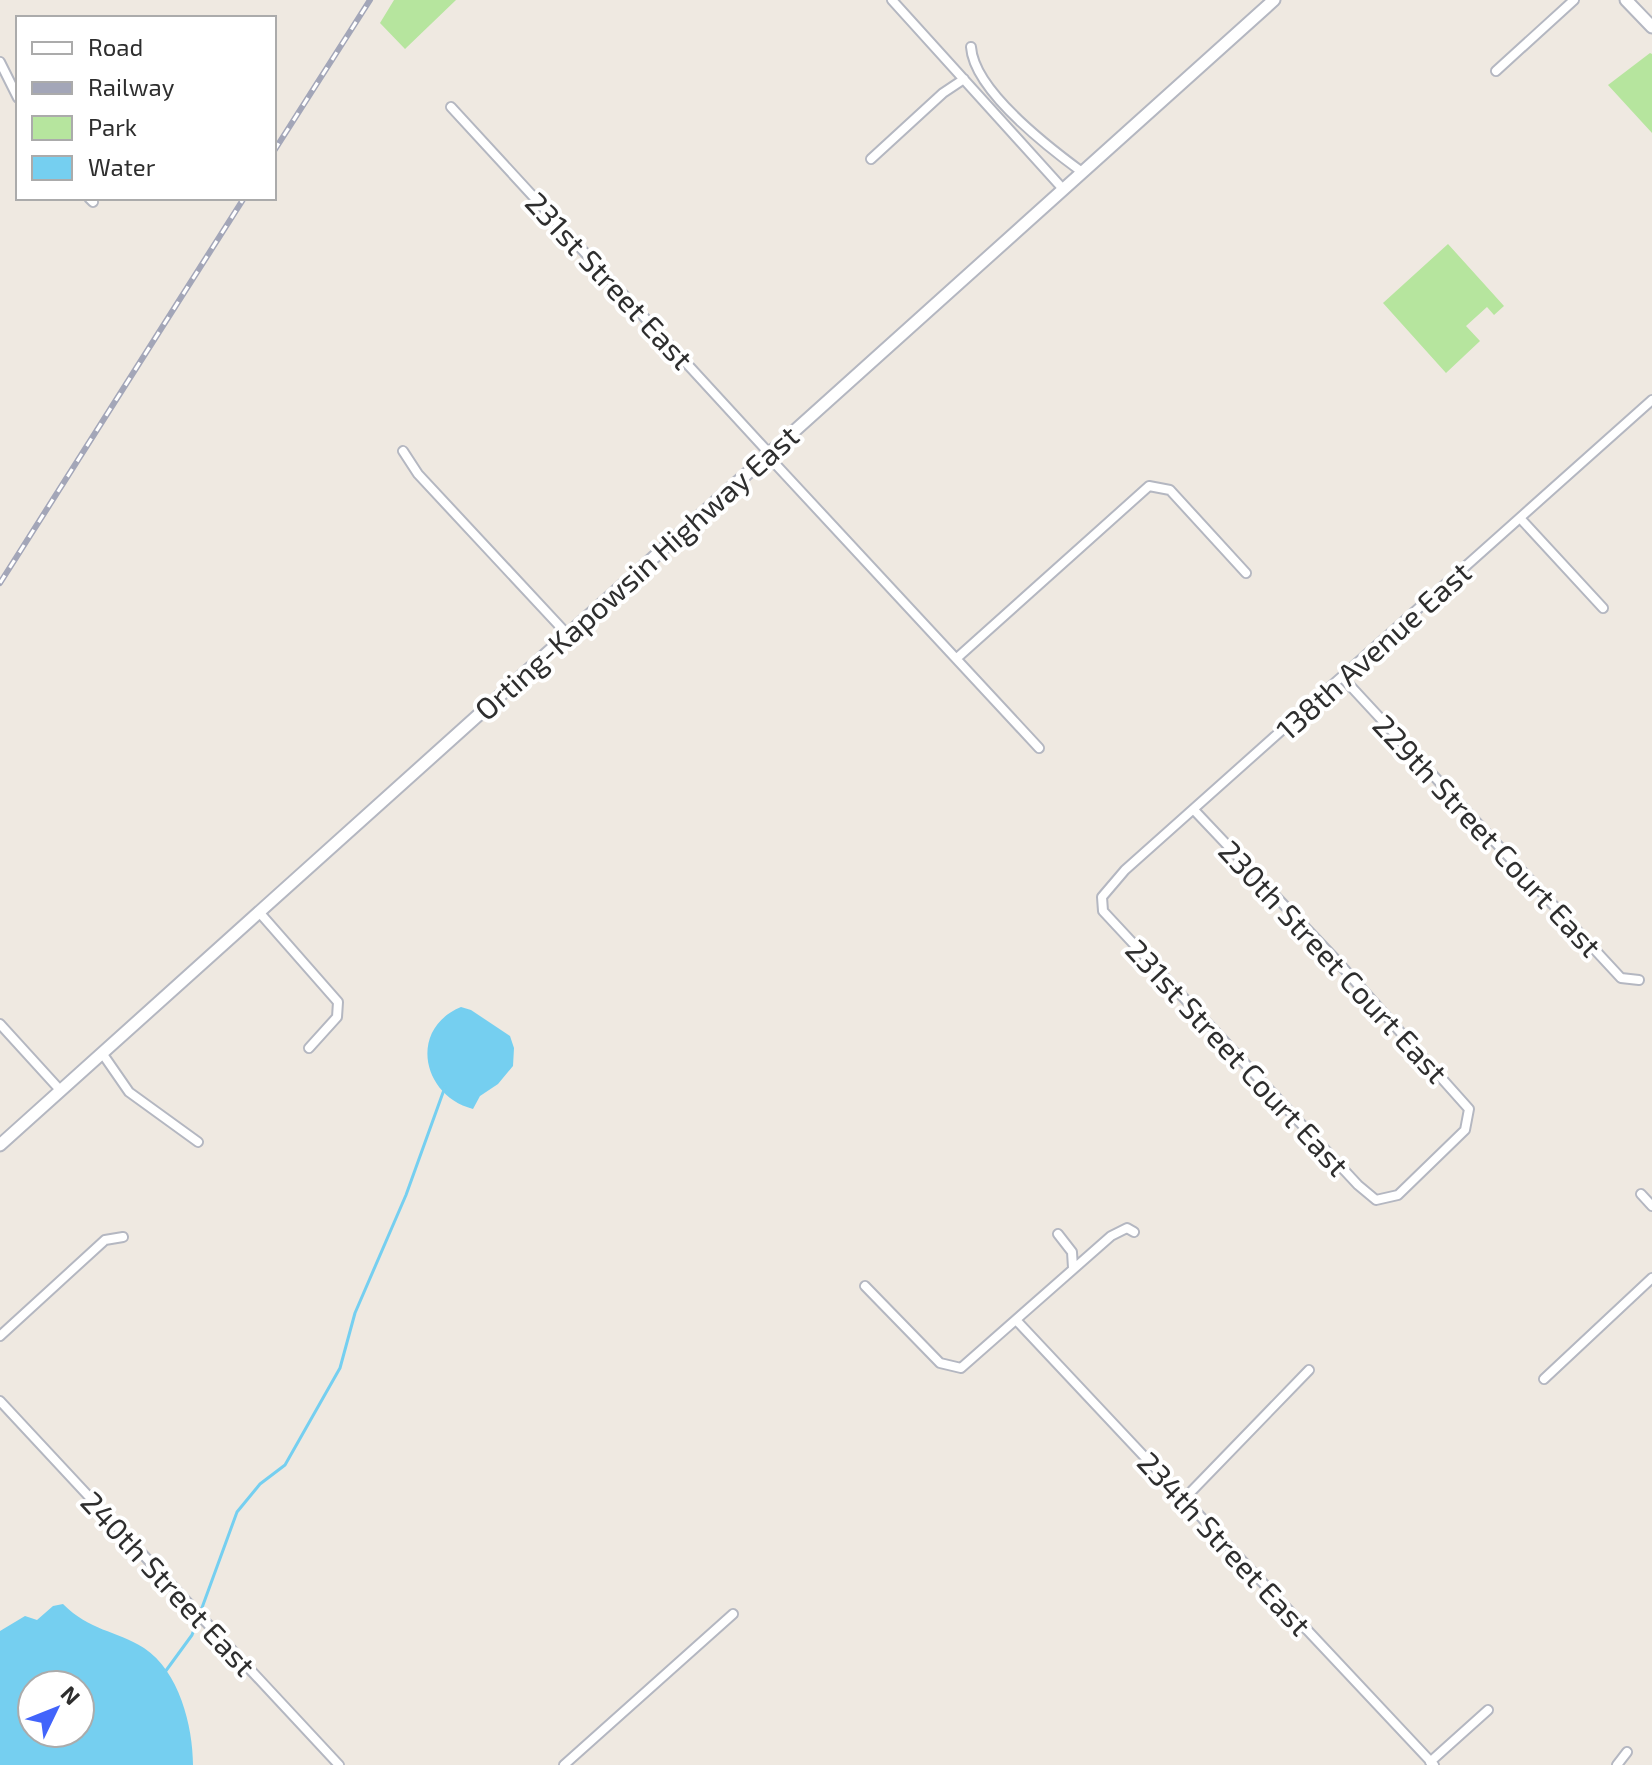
<svg xmlns="http://www.w3.org/2000/svg" width="1652" height="1765" font-family="'Exo 2',sans-serif">
	<style>
		.green { fill: #b6e59e }
		.water { fill: #75cff0; fill-rule: evenodd }
		.lines { fill: none; stroke-linecap: round; stroke-linejoin: round }
		.stream { stroke: #75cff0; stroke-width: 3 }
		.street-casing { stroke: #b4b7c1; stroke-width: 12 }
		.secondary-casing { stroke: #b4b7c1; stroke-width: 15 }
		.street { stroke: #fff; stroke-width: 8 }
		.secondary { stroke: #fff; stroke-width: 11 }
		.rail-casing { stroke: #a3a6b8; stroke-width: 6 }
		.rail { stroke: #fff; stroke-width: 3; stroke-dasharray: 9; stroke-linecap: butt }
		.labels { text-anchor: middle; dominant-baseline: central; stroke-width: 8; stroke-linejoin: round; paint-order: stroke }
		.street-label { font-size: 30px; fill: #2e2e2e; stroke: #fff }
	</style>
	<rect width="100%" height="100%" fill="#efe9e1"/>
	<path class="green" d="M394,0H456L405,49L380,23Z
		M1650,53L1652,54V133L1608,85Z
		M1448,244L1504,306L1494,315L1487,307L1466,326L1480,341L1446,373L1383,303Z"/>
	<path class="water" d="M461,1007L471,1010L510,1036L514,1048L513,1066L498,1084L480,1096L473,1109C422,1096 408,1029 461,1007Z
		M63,1604C90,1631 115,1630 144,1648C179,1671 193,1726 193,1765H0V1631L25,1616L37,1620L53,1606ZM32,1685H80V1733H32Z"/>
	<g class="lines">
		<path class="stream" d="M165,1672L192,1635L237,1512L260,1484L285,1465L340,1368L355,1313L406,1195L445,1087"/>
		<g class="street-casing">
			<path id="street" d="M892,0L1063,189
				M971,47C974,90 1048,147 1082,172
				M0,62L18,98
				M1496,71L1574,0
				M451,107L769,453
				M871,159L943,93L964,79
				M89,198L93,202
				M403,451L418,474L567,634
				M767,455L1039,748
				M1520,518L1603,608
				M957,658L1149,486L1170,490L1246,573
				M1343,678L1621,978L1639,980
				M1194,810L1337,961L1469,1109L1465,1130L1398,1195L1376,1200L1358,1185L1103,911L1102,897L1125,870L1652,400
				M259,912L338,1002L337,1017L309,1048
				M0,1024L61,1091
				M102,1053L129,1092L198,1142
				M1641,1194L1652,1206
				M1058,1234L1072,1252L1073,1268
				M865,1286L940,1363L961,1368L1111,1236L1127,1228L1134,1232
				M1017,1321L1434,1765
				M0,1336L105,1240L123,1237
				M1544,1379L1652,1278
				M0,1401L339,1765
				M1184,1499L1309,1370
				M1430,1762L1488,1710
				M564,1765L733,1614
				M1617,1765L1627,1752"/>
		</g>
		<g class="secondary-casing">
			<path id="secondary" d="M1626,0L1652,27
				M0,1145L1274,0"/>
		</g>
		<use href="#street" class="street"/>
		<use href="#secondary" class="secondary"/>
		<g class="rail-casing">
			<path id="rail" d="M274,151L370,0
				M0,583L244,198"/>
		</g>
		<use href="#rail" class="rail"/>
	</g>
	<g class="labels">
		<g class="street-label">
			<text transform="translate(610 280) rotate(47)">231st Street East</text>
			<text transform="translate(636 572) rotate(-42)">Orting-Kapowsin Highway East</text>
			<text transform="translate(1373 650) rotate(-42)">138th Avenue East</text>
			<text transform="translate(1488 835) rotate(47)">229th Street Court East</text>
			<text transform="translate(1334 961) rotate(47)">230th Street Court East</text>
			<text transform="translate(1238 1057) rotate(47)">231st Street Court East</text>
			<text transform="translate(1225 1543) rotate(47)">234th Street East</text>
			<text transform="translate(169 1583) rotate(47)">240th Street East</text>
		</g>
	</g>
	<rect x="16" y="16" width="260" height="184" fill="#ffffff" stroke="#ababab" stroke-width="2"/>
	<rect x="32" y="42" width="40" height="12" fill="#ffffff" stroke="#ababab" stroke-width="2"/>
	<text x="88" y="56" font-size="24" fill="#2e2e2e">Road</text>
	<rect x="32" y="82" width="40" height="12" fill="#a3a6b8" stroke="#ababab" stroke-width="2"/>
	<text x="88" y="96" font-size="24" fill="#2e2e2e">Railway</text>
	<rect x="32" y="116" width="40" height="24" fill="#b6e59e" stroke="#ababab" stroke-width="2"/>
	<text x="88" y="136" font-size="24" fill="#2e2e2e">Park</text>
	<rect x="32" y="156" width="40" height="24" fill="#75cff0" stroke="#ababab" stroke-width="2"/>
	<text x="88" y="176" font-size="24" fill="#2e2e2e">Water</text>
	<g transform="translate(56 1709) rotate(47)"><circle r="38" fill="#ffffff" stroke="#ababab" stroke-width="2"/>
	<path d="M0-6L14 30L0 20L-14 30Z" fill="#4264fb"/>
	<text y="-12" font-size="22" font-weight="bold" text-anchor="middle" fill="#2e2e2e">N</text>
	</g>
</svg>
